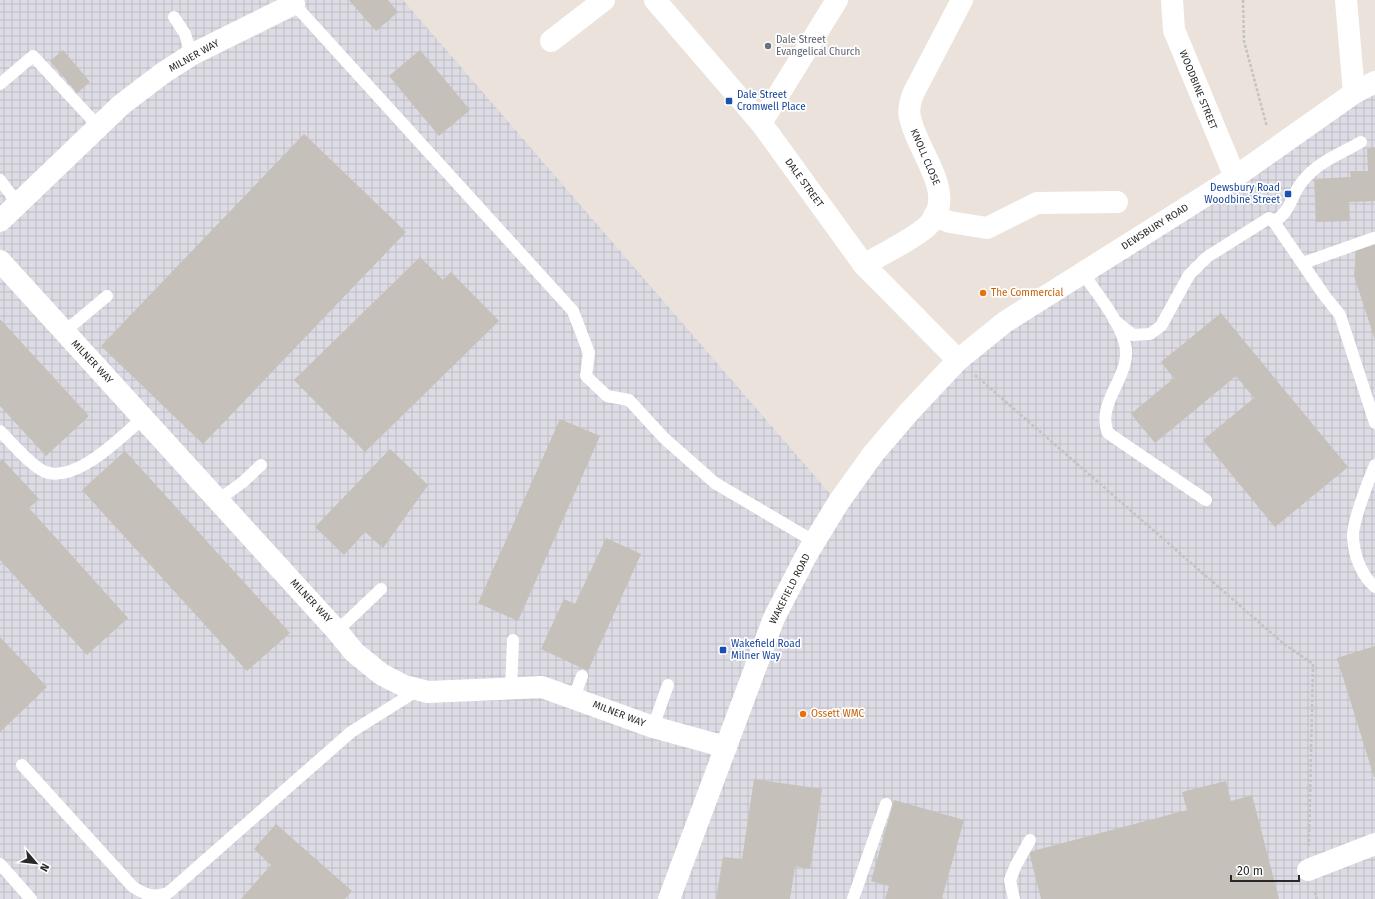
<svg xmlns="http://www.w3.org/2000/svg" width="1375" height="899" font-family="'Fira Sans',sans-serif">
	<style>
		.industrial { fill: url(#industrial-grid) }
		.building { fill: #c6c0ba }
		.lines { fill: none; stroke-linecap: round; stroke-linejoin: round }
		.path { stroke: #c3c3c3; stroke-width: 2.5; stroke-dasharray: 3 2; stroke-linecap: butt }
		.lane { stroke: #fff; stroke-width: 12 }
		.street { stroke: #fff; stroke-width: 22 }
		.secondary { stroke: #fff; stroke-width: 22 }
		.worship-dot { fill: #6b7280; stroke: #fff; stroke-width: 1.5 }
		.transit-dot { fill: #1a4fb4; stroke: #fff; stroke-width: 1.5 }
		.food-dot { fill: #e8710a; stroke: #fff; stroke-width: 1.5 }
		.labels { text-anchor: middle; dominant-baseline: central; stroke-width: 3.5; stroke-linejoin: round; paint-order: stroke }
		.worship-label { font-size: 10px; fill: #5b616d; stroke: #fff; text-anchor: start }
		.street-label { font-size: 10px; fill: #292929; stroke: #fff }
		.transit-label { font-size: 10px; fill: #164399; stroke: #fff; text-anchor: start }
		.food-label { font-size: 10px; fill: #c56008; stroke: #fff; text-anchor: start }
	</style>
	<defs>
		<pattern id="industrial-grid" width="8" height="8" patternUnits="userSpaceOnUse"><rect width="8" height="8" fill="#dddbe3"/><path d="M0 4h8M4 0v8" fill="none" stroke="#bebcc3"/></pattern>
	</defs>
	<rect width="100%" height="100%" fill="#ebe3db"/>
	<path class="industrial" d="M0,0H403L838,503L958,360L1375,82V899H0Z"/>
	<path class="building" d="M349,0H388L398,12L376,31Z
		M63,50L90,82L77,93L50,61Z
		M420,50L470,110L439,136L389,76Z
		M304,134L406,232L203,444L101,346Z
		M1375,147V201L1349,202L1350,221L1316,222L1314,179L1351,177L1350,171H1368L1367,149Z
		M1375,243V340L1354,276L1356,250Z
		M420,257L443,280L451,272L499,321L365,452L294,380Z
		M1221,313L1348,467L1275,527L1203,440L1254,398L1236,376L1155,443L1131,414L1174,378L1161,362Z
		M0,319L89,416L46,456L0,406Z
		M560,419L600,436L518,621L478,603Z
		M390,449L428,485L383,548L365,532L344,555L315,527Z
		M125,451L290,633L247,671L82,490Z
		M2,459L39,499L29,508L128,618L87,655L0,560V462Z
		M606,538L641,554L588,671L541,649L564,599L575,604Z
		M0,637L47,687L0,732Z
		M1375,646V777H1374L1337,658Z
		M754,779L822,789L810,869L795,866L790,899H716L723,857L742,859Z
		M1226,781L1231,801L1252,795L1279,899H1041L1029,852L1187,810L1182,792Z
		M894,800L964,820L942,898L946,899H885L889,886L871,881Z
		M276,824L352,891L345,899H241L271,865L254,849Z"/>
	<g class="lines">
		<path class="path" d="M1243,0L1244,41L1267,127
			M975,375L1284,644L1313,664L1309,846
			M1315,892L1317,899"/>
		<path class="lane" d="M294,4L573,311L589,353L586,376L607,396L629,400L664,438L715,483L815,542
			M174,17L185,34L191,55
			M0,84L33,56L99,127
			M0,180L18,204
			M1274,222L1324,295L1340,315L1375,423
			M1303,263L1374,238
			M1082,272C1097,294 1118,318 1125,344C1133,375 1095,402 1108,433L1206,500
			M1114,320L1133,335L1150,334L1161,326L1189,275L1207,257L1269,218L1274,222C1292,210 1290,197 1302,182C1317,162 1340,154 1361,142
			M64,332L107,296
			M0,431C11,442 31,466 45,472C77,483 121,437 143,418
			M1375,465C1369,479 1352,523 1353,537C1354,555 1361,575 1375,587
			M218,500L243,482L261,465
			M337,631L381,589
			M511,689L513,640
			M574,697L582,676
			M653,727L668,685
			M22,765L133,887C146,895 153,898 168,893L351,732L418,690
			M0,864L31,899
			M853,899L886,804
			M1014,899L1010,880L1016,865L1030,840"/>
		<path class="street" d="M1172,0L1174,30L1235,177
			M1346,0L1354,93
			M551,41L604,0
			M761,123L837,0
			M934,216L950,222L987,228L1037,203L1117,202
			M0,221L121,105L163,73L191,55L294,4
			M0,261L337,631L354,652L381,674L404,686L428,692L542,687L653,727L726,747
			M864,265C884,253 906,243 924,229C963,198 916,152 910,117C908,109 910,102 913,94L962,0
			M1308,870L1375,844"/>
		<path class="secondary" d="M655,0L761,123L864,265L958,360
			M669,899L774,618L807,554L838,503L873,454L909,412L958,360L1005,322L1235,177L1354,93L1375,82"/>
	</g>
	<circle class="worship-dot" cx="768" cy="46" r="4"/>
	<g class="transit-dot">
		<rect x="725" y="97" width="8" height="8" rx="2"/>
		<rect x="1284" y="190" width="8" height="8" rx="2"/>
		<rect x="719" y="646" width="8" height="8" rx="2"/>
	</g>
	<g class="food-dot">
		<circle cx="983" cy="293" r="4"/>
		<circle cx="803" cy="714" r="4"/>
	</g>
	<g class="labels">
		<g class="worship-label">
			<text x="776" y="40">Dale Street<tspan x="776" dy="12">Evangelical Church</tspan></text>
		</g>
		<g class="street-label">
			<text transform="translate(194 56) rotate(-29)">MILNER WAY</text>
			<text transform="translate(1198 90) rotate(68)">WOODBINE STREET</text>
			<text transform="translate(925 157) rotate(67)">KNOLL CLOSE</text>
			<text transform="translate(804 183) rotate(54)">DALE STREET</text>
			<text transform="translate(1155 227) rotate(-32)">DEWSBURY ROAD</text>
			<text transform="translate(92 362) rotate(47)">MILNER WAY</text>
			<text transform="translate(790 589) rotate(-63)">WAKEFIELD ROAD</text>
			<text transform="translate(311 601) rotate(47)">MILNER WAY</text>
			<text transform="translate(619 714) rotate(21)">MILNER WAY</text>
		</g>
		<g class="transit-label">
			<text x="737" y="95">Dale Street<tspan x="737" dy="12">Cromwell Place</tspan></text>
			<text x="1280" y="188" text-anchor="end">Dewsbury Road<tspan x="1280" dy="12">Woodbine Street</tspan></text>
			<text x="731" y="644">Wakefield Road<tspan x="731" dy="12">Milner Way</tspan></text>
		</g>
		<g class="food-label">
			<text x="991" y="293">The Commercial</text>
			<text x="811" y="714">Ossett WMC</text>
		</g>
	</g>
	<g transform="translate(36 863) rotate(118)" stroke="#ffffff" stroke-width="3" paint-order="stroke">
	<path d="M0-3L7 15L0 10L-7 15Z" fill="#292929"/>
	<text y="-6" font-size="11" font-weight="bold" text-anchor="middle" fill="#292929">N</text>
	</g>
	<path d="M1231 875v6h68v-6" fill="none" stroke="#292929" stroke-width="2"/>
	<text x="1237" y="875" font-size="12" fill="#292929" stroke="#ffffff" stroke-width="3" paint-order="stroke">20 m</text>
</svg>
